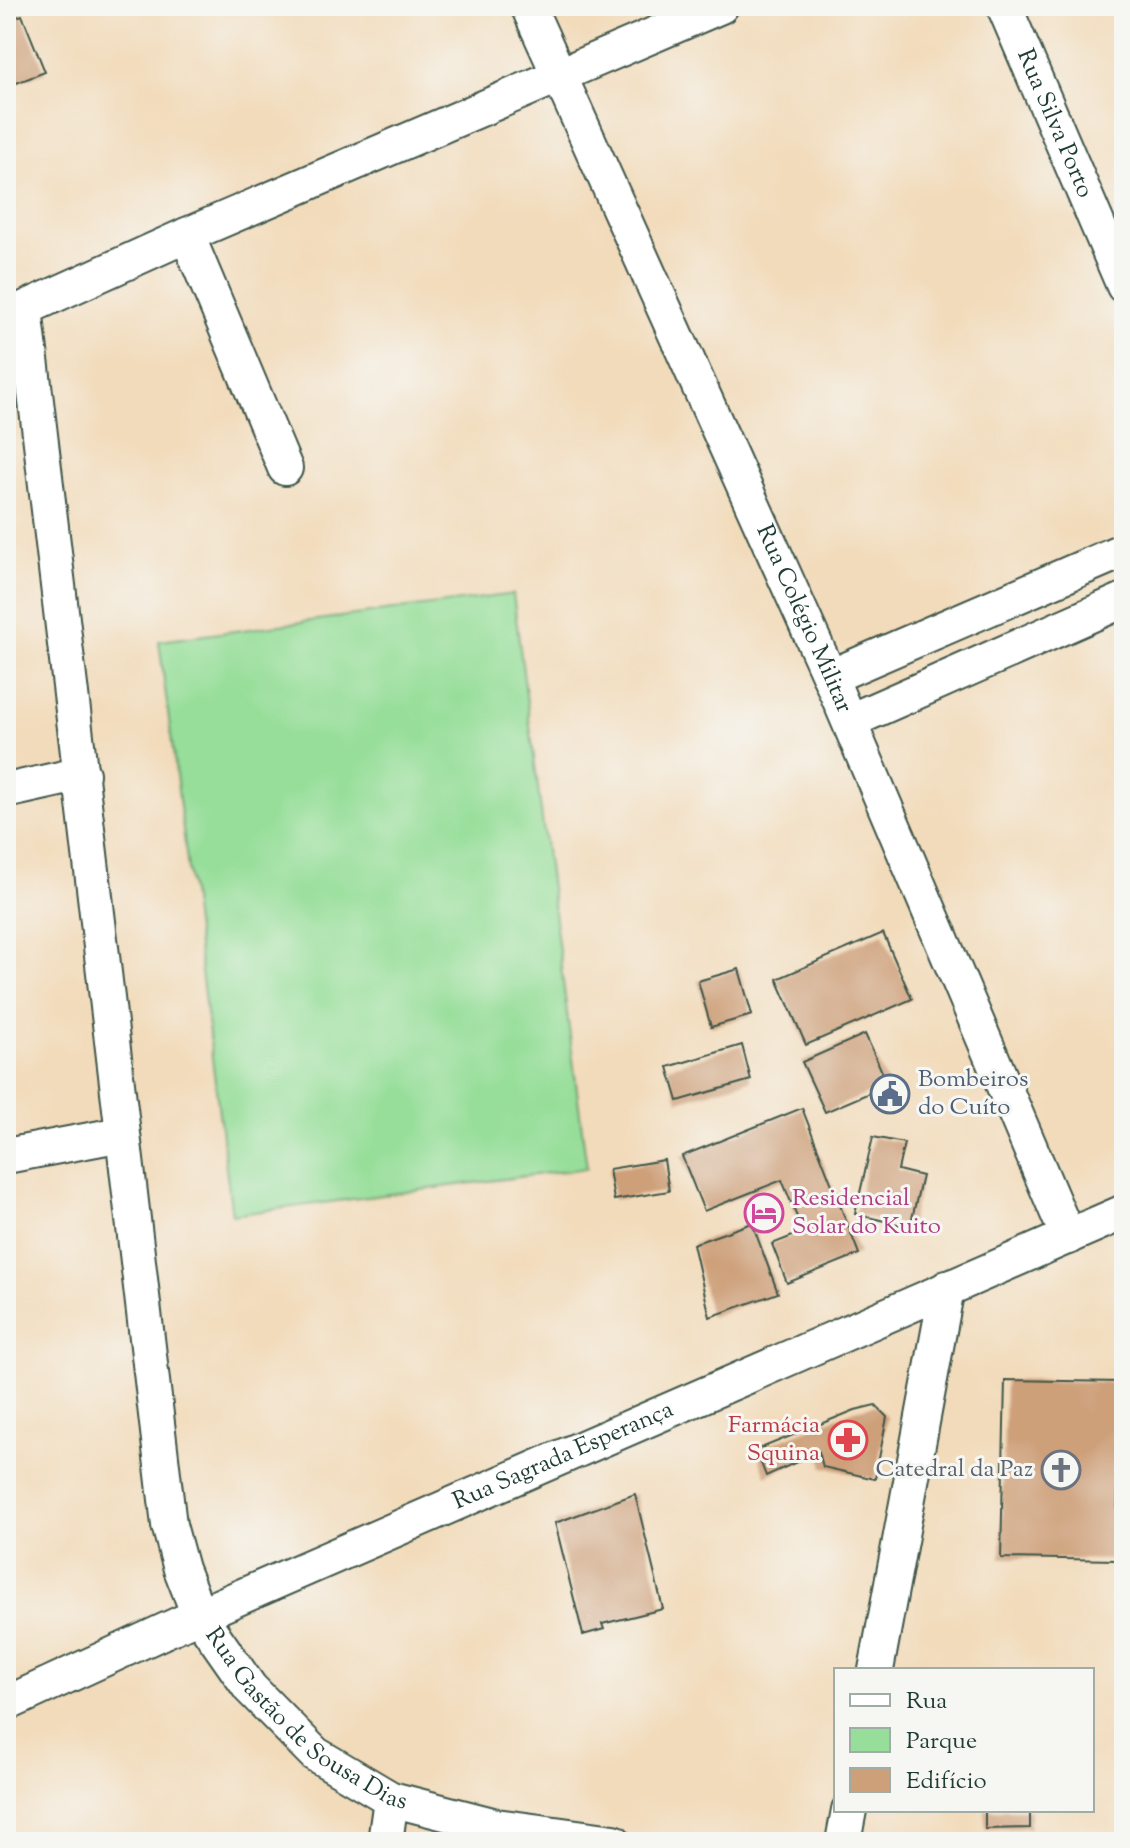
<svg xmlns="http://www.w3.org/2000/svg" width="1130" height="1848" font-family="'Sorts Mill Goudy',serif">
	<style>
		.green { fill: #96de99; stroke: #5a8e66; stroke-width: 2 }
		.building { fill: #cea07a }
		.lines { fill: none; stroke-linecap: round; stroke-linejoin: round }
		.street-casing { stroke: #3f5548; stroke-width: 38 }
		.street { stroke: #fff; stroke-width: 34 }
		.labels { text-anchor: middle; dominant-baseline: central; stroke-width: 6; stroke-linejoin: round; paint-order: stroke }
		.street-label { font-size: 24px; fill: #1f3d34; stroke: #f6f6f2 }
		.service-label { font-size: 24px; fill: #4e5e75; stroke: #f6f6f2; text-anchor: start }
		.hotel-label { font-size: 24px; fill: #b23c85; stroke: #f6f6f2; text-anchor: start }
		.health-label { font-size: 24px; fill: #be3a42; stroke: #f6f6f2; text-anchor: end }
		.worship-label { font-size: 24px; fill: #5b616d; stroke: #f6f6f2; text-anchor: end }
	</style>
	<rect width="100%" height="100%" fill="#f6f6f2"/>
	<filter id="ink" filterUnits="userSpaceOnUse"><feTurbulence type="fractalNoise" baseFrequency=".0125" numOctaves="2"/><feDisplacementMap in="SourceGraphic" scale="16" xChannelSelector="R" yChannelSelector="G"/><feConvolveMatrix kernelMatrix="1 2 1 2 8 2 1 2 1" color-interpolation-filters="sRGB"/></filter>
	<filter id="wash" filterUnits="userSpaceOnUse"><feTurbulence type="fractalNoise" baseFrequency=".006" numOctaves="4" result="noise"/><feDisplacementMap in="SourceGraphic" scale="32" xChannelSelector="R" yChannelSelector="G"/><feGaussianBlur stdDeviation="1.8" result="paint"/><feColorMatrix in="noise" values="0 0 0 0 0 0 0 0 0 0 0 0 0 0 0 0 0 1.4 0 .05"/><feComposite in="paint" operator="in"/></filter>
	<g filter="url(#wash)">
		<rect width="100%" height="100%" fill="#f2dbbb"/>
		<path class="green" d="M513,594L587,1168L232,1215L159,641Z"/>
		<g id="blocks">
			<path class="building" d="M22,15L45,72L6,87V21Z
				M883,933L912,999L806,1045L777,979Z
				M739,969L752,1015L711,1027L698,981Z
				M865,1034L888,1085L825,1112L802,1062Z
				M742,1045L751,1080L678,1101L668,1067Z
				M802,1108L859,1254L787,1283L772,1244L803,1232L782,1180L704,1211L682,1156Z
				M873,1137L904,1143L898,1170L922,1176L910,1227L855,1214Z
				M664,1160L669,1191L614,1200L609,1169Z
				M752,1223L778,1293L710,1317L693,1244Z
				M1005,1380L1121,1382L1116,1560L1001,1558Z
				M875,1405L887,1417L875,1479L823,1467L819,1452L766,1476L756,1450L855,1410Z
				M635,1494L663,1609L602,1624L604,1629L583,1635L555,1523Z
				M985,1810H1030V1828L985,1829Z"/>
		</g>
	</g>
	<g filter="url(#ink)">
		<use href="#blocks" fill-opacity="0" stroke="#3f5548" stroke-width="2"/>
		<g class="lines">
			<g class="street-casing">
				<g id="street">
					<path id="s1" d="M528,6L830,677L1068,1237"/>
					<path id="s2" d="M1004,6L1124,286"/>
					<path d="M187,235L285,468"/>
					<path id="s3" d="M25,309C75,714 120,1120 169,1525L181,1569L199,1615L250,1688L315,1754L391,1799L496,1826L614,1842"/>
					<path d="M6,317L187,235L721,6"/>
					<path d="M830,677L1124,550"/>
					<path d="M850,721L1124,600"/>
					<path d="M6,791L82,774"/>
					<path d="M6,1156L122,1134"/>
					<path d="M876,1670L947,1288"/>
					<path id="s4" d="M6,1704L199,1615L1124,1212"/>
					<path d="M385,1842L391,1799"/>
					<path d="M843,1842L849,1810"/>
				</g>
			</g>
			<use href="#street" class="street"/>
		</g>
	</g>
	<defs>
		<g id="civic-ring" transform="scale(2)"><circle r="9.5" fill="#f6f6f2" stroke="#5c6f8a" stroke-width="1.5"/><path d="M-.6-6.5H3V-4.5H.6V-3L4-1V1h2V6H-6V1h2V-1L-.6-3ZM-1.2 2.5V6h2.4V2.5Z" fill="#5c6f8a"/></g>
		<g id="hotel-ring" transform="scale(2)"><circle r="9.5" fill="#f6f6f2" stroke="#d1479c" stroke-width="1.5"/><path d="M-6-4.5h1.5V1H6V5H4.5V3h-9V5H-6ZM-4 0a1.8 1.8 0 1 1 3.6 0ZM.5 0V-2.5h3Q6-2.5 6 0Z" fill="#d1479c"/></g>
		<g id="pharmacy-ring" transform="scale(2)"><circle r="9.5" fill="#f6f6f2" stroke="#e0444e" stroke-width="1.5"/><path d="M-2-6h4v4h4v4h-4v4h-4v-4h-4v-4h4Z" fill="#e0444e"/></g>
		<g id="church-ring" transform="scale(2)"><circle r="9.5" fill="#f6f6f2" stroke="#6b7280" stroke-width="1.5"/><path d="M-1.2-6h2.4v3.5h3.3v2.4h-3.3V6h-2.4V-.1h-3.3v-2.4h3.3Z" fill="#6b7280"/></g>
	</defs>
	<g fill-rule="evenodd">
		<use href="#civic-ring" x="890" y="1094"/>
		<use href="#hotel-ring" x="764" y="1213"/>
		<use href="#pharmacy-ring" x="848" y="1440"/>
		<use href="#church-ring" x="1061" y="1470"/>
	</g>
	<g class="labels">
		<g class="street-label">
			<text stroke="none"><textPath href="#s2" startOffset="128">Rua Silva Porto</textPath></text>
			<text stroke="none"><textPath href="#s1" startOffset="672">Rua Colégio Militar</textPath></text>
			<text stroke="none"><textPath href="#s4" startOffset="610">Rua Sagrada Esperança</textPath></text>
			<text stroke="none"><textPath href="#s3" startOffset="1472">Rua Gastão de Sousa Dias</textPath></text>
		</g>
		<g class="service-label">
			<text x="918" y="1080">Bombeiros<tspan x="918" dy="28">do Cuíto</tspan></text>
		</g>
		<g class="hotel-label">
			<text x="792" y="1199">Residencial<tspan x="792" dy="28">Solar do Kuito</tspan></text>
		</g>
		<g class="health-label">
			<text x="820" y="1426">Farmácia<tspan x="820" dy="28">Squina</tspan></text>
		</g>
		<g class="worship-label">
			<text x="1033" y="1470">Catedral da Paz</text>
		</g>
	</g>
	<rect width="1130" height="1848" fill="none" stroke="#f6f6f2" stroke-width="32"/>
	<rect x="834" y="1668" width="260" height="144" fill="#f6f6f2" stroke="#a0aca6" stroke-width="2"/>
	<rect x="850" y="1694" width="40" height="12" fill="#ffffff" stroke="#a0aca6" stroke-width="2"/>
	<text x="906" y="1708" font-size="24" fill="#1f3d34">Rua</text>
	<rect x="850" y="1728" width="40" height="24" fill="#96de99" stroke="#a0aca6" stroke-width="2"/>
	<text x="906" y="1748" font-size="24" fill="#1f3d34">Parque</text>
	<rect x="850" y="1768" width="40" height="24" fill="#cea07a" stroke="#a0aca6" stroke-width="2"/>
	<text x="906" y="1788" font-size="24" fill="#1f3d34">Edifício</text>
</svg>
